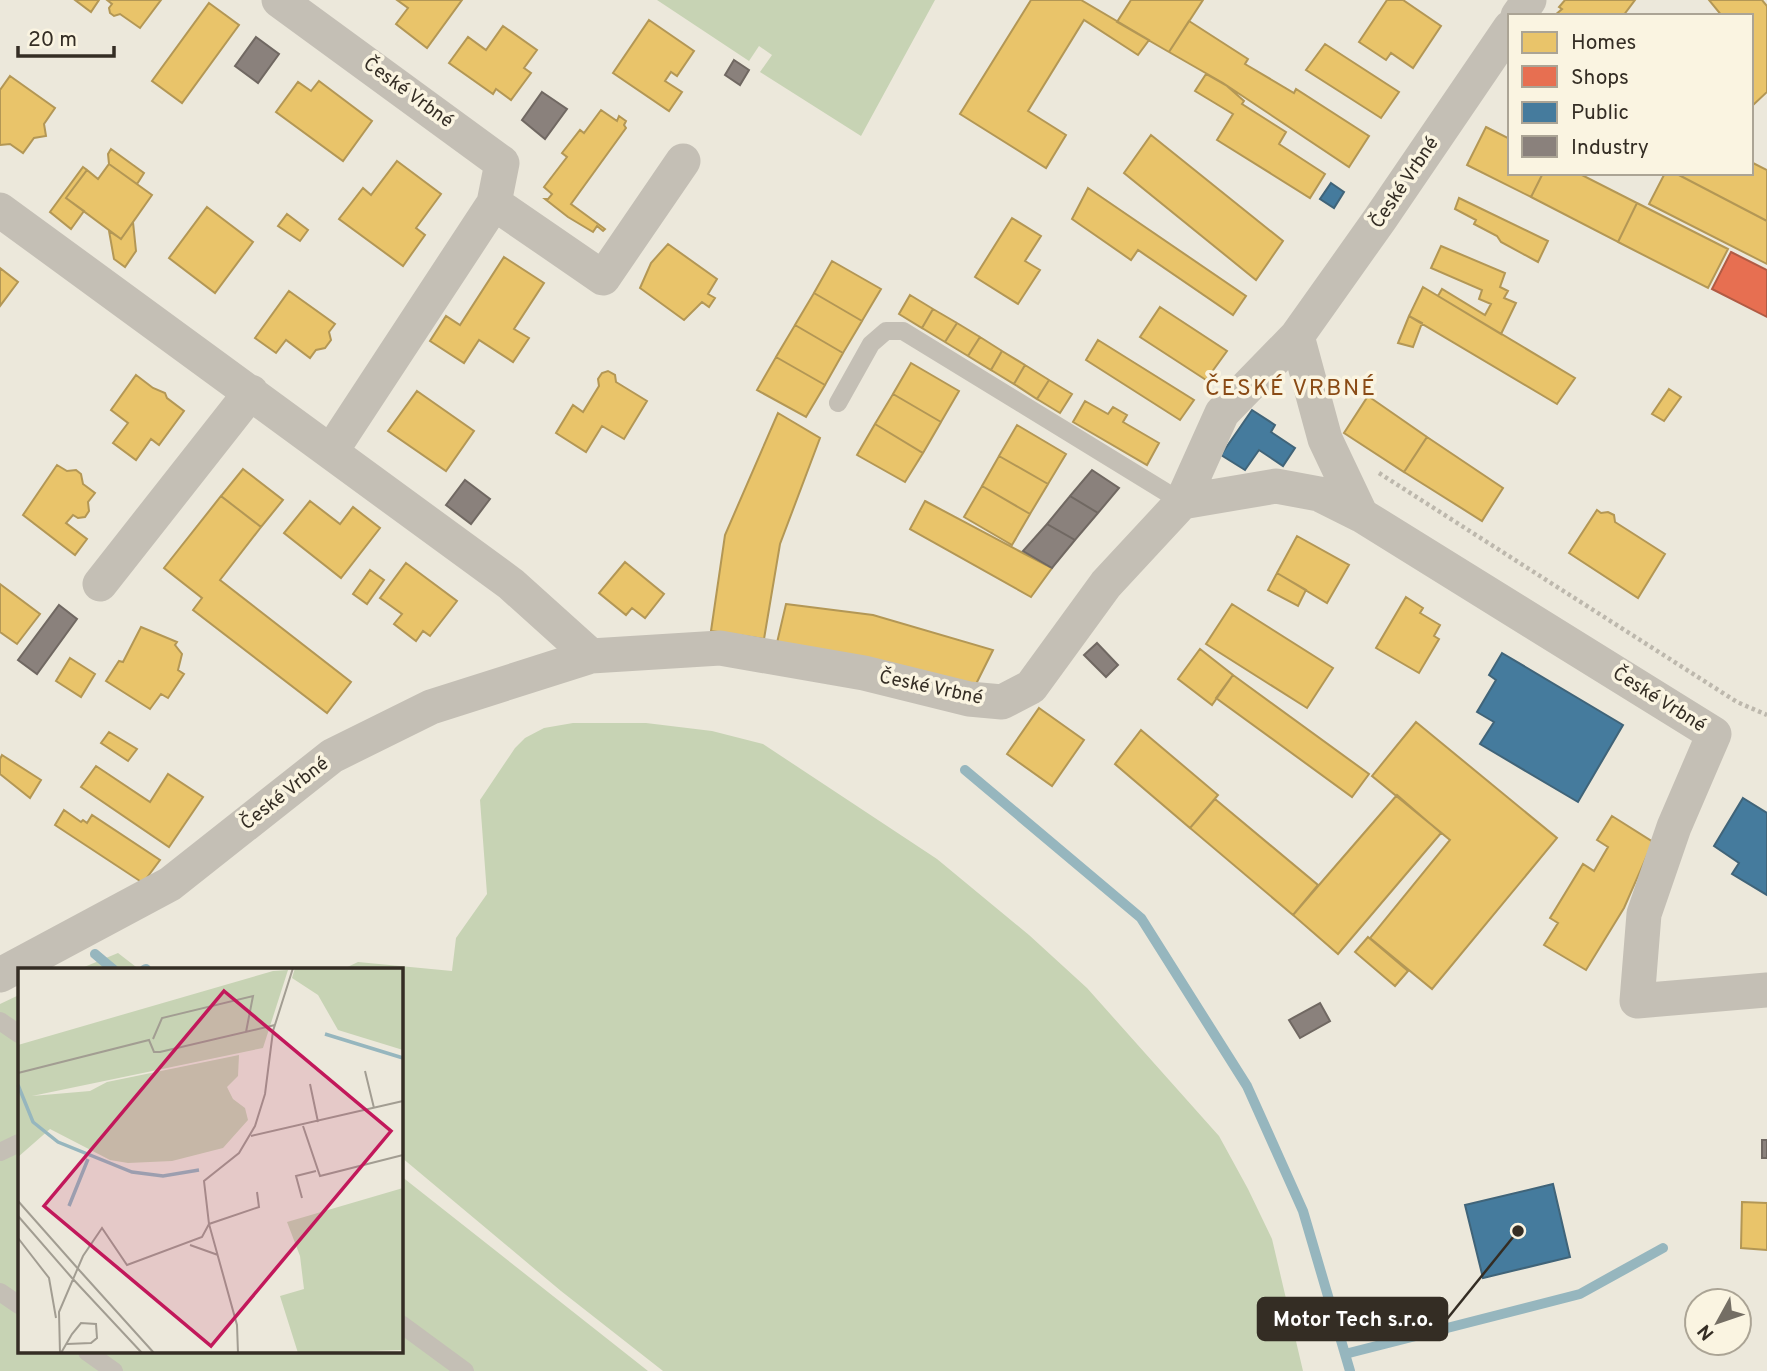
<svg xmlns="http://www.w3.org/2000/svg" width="1767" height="1371" font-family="Overpass,sans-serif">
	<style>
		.green { fill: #c7d3b4 }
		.homes { fill: #e9c46a; stroke: #b39755; stroke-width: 2 }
		.shops { fill: #e76f51; stroke: #b15b44; stroke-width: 2 }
		.public { fill: #457b9d; stroke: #406479; stroke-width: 2 }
		.industry { fill: #8a817c; stroke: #706862; stroke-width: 2 }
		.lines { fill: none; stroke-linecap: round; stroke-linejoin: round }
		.stream { stroke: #96b6be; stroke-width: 10 }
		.path { stroke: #bdb8ad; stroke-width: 4.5; stroke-dasharray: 3.5 3.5; stroke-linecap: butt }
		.service { stroke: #c4bfb5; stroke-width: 18 }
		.minor { stroke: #c4bfb5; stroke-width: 35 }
		.labels { text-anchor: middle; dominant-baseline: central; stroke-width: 7; stroke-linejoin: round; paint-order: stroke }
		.street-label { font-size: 19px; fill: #342d24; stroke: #faf4e1 }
		.quarter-label { font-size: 23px; letter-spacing: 2px; fill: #8a4b16; stroke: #faf4e1 }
		.inset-river { fill: none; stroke: #96b6be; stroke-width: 3.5 }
		.inset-road { fill: none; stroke: #a29d92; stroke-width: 2 }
		.view { fill: #c2185b; fill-opacity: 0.15; stroke: #c2185b; stroke-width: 3.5 }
		.inset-edge { fill: none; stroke: #342d24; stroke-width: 3.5 }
		.leader { fill: none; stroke: #342d24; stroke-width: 2.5 }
		.callout-dot { fill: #342d24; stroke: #faf4e1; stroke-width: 2.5 }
		.callout { fill: #342d24; stroke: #342d24; stroke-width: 2.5 }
		.callout-label { font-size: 21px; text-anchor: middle; font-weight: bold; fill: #fff }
	</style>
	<rect width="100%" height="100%" fill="#ece8db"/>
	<path class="green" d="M657,0H935L861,136L760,72L772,55L759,46L749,61Z
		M573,723H646L712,731L763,744L937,859L1029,935L1087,988L1219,1136L1248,1189L1272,1239L1303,1371H663L561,1291L401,1157V970H341L358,962L452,971L456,938L487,894L480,800L515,748L525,738L544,728Z
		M118,953L140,970H77Z
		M19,995V1352H401V1176L648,1371H0V1004Z"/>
	<path class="homes" d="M75,0H99L91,12Z
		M107,0H161L140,28L120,14L114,16L110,13L109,8L112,4Z
		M397,0H462L427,48L396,24L408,8Z
		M1031,0H1081L1149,40L1138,55L1084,20L1028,111L1066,135L1046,168L960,114Z
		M1131,0H1203L1169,52L1117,22Z
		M1387,0H1403L1441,26L1413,68L1391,53L1386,60L1359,42Z
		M1565,0H1635L1623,16H1554L1562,9L1559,7Z
		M1709,0H1762L1767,6V92L1751,107V16H1722Z
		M209,3L239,25L182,103L152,81Z
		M649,20L694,51L677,76L671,72L665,81L682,92L669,111L613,73Z
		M1189,21L1248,59L1245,64L1294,93L1296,89L1369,136L1349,167L1223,83L1169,52Z
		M503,26L537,50L524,68L531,73L511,100L496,89L493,94L449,63L468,37L486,50Z
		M1325,44L1399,92L1381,118L1306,70Z
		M1206,74L1227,86L1244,101L1242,104L1286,132L1279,144L1325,174L1310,198L1217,140L1233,114L1195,91Z
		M10,76L55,108L44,124L46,136L34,138L23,153L10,144L0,145V90Z
		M319,81L372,121L343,161L276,112L298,82L311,91Z
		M601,110L617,121L619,116L626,121L624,125L626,128L571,204L605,229L603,231L597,226L593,232L568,217L545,199H548L552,194L544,187L567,157L562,153L580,130L584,133Z
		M1486,127L1510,139V173H1543L1531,197L1467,165Z
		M1151,135L1283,241L1256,280L1124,173Z
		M111,149L144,173L137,184L109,164L108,154Z
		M397,161L441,194L416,228L425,235L403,266L339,219L363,188L371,195Z
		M1751,162L1767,170V221L1675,173H1751Z
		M109,164L152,195L121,239L66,198L87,170L98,179Z
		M83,167L87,170L66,198L84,211L71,229L50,212Z
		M1543,173H1578L1637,203L1618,242L1531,197Z
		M1665,173H1675L1767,221V264L1649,204Z
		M1088,188L1246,296L1233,315L1138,250L1131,260L1072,219Z
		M1459,198L1548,241L1538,262L1501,242L1497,236L1474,224L1476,220L1455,209Z
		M1637,203L1728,249L1708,288L1618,242Z
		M207,207L253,242L215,293L169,258Z
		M287,214L308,230L300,241L278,226Z
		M1012,218L1041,236L1025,261L1040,270L1018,304L975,277Z
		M133,222L136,251L125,267L114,259L109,231L121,239Z
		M668,244L717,279L708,294L715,298L709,307L702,302L684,320L640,288L651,263Z
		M1441,246L1505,273L1500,287L1508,291L1504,298L1516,303L1501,334L1438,296L1442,289L1485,315L1491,304L1479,299L1482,290L1431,268Z
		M504,257L544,283L514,329L529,338L513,362L479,340L464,363L430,341L446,316L460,325Z
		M832,261L881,289L862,321L814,293Z
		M0,268L18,282L0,306Z
		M1423,287L1575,378L1557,404L1409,316Z
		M289,291L335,324L329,332L331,340L325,348L316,350L310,358L286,340L276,353L255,338Z
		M814,293L862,321L843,353L795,325Z
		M910,295L933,309L922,328L899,314Z
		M1160,307L1227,351L1206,380L1140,337Z
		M933,309L957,323L945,342L922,328Z
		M1409,316L1422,323L1413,347L1398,343Z
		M957,323L980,337L968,356L945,342Z
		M795,325L843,353L825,385L776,357Z
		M980,337L1002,351L991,370L968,356Z
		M1098,340L1194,400L1180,420L1086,360Z
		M1002,351L1025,365L1014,384L991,370Z
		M776,357L825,385L806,417L757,390Z
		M911,363L959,391L941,422L893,394Z
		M1025,365L1049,380L1037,399L1014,384Z
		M608,371L615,375L616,382L647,401L624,439L602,426L586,452L556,433L573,405L583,412L599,386L598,379L602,373Z
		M136,375L153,388L165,393L167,398L184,411L159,445L151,439L136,460L113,443L128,423L111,410Z
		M1049,380L1072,394L1060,413L1037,399Z
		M1669,389L1681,397L1664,421L1652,414Z
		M417,391L474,431L446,471L388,431Z
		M893,394L941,422L923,453L875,424Z
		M1368,396L1427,437L1404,472L1344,433Z
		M1085,401L1108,414L1113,407L1127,415L1123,422L1159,443L1147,465L1073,422Z
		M778,413L820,438L780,544L764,639L711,631L725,535Z
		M875,424L923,453L905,482L857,455Z
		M1017,425L1066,454L1048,484L999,456Z
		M1427,437L1503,488L1482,521L1404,472Z
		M999,456L1048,484L1030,514L982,486Z
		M57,465L67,471L76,470L81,474L83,484L95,493L88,502L89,511L85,517L78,518L73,515L66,523L87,539L75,555L23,515Z
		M243,469L283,500L261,527L221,496Z
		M982,486L1030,514L1012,545L964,517Z
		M221,496L261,527L220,580L351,682L327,713L193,610L202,598L164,568Z
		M310,501L340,524L353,507L380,528L341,578L284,533Z
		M925,501L1021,552L1052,568L1031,597L910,529Z
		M1597,510L1601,513L1608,512L1614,515L1615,522L1665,554L1638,598L1569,553Z
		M1297,536L1349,565L1327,603L1277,573Z
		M625,562L664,594L645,618L632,608L626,615L599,593Z
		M406,563L457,601L430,636L423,631L416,641L394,624L402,614L380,598Z
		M370,570L384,580L367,604L353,594Z
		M1277,573L1306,590L1298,606L1268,590Z
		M0,584L40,614L17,644L0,632Z
		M1406,597L1423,608L1420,613L1440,625L1434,636L1439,639L1419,673L1376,648Z
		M786,604L873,615L993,650L974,688L776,647Z
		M1232,604L1333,668L1307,708L1206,644Z
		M141,627L177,642L175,645L182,654L178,670L184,674L168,698L161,694L150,709L106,681L119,661L123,662Z
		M1200,649L1233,675L1212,705L1178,679Z
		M70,658L95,674L81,697L56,681Z
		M1233,675L1369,774L1352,797L1216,698Z
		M1039,708L1084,740L1052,786L1007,754Z
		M1416,722L1557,838L1432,989L1370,938L1450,840L1372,776Z
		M1141,730L1218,795L1190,828L1115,764Z
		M109,732L137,749L128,761L101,743Z
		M2,755L41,780L30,798L0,774V759Z
		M96,766L150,802L168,774L203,797L169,847L81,787Z
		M1397,795L1441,833L1338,954L1293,915Z
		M1215,799L1318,885L1293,915L1190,828Z
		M64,810L81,822L83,820L87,823L92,815L160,860L143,883L55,825Z
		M1612,816L1653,842L1624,908L1586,970L1544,945L1558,923L1550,918L1583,864L1594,871L1608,847L1597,840Z
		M1368,937L1408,971L1395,986L1355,952Z
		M1742,1202L1767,1203V1250L1741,1248Z"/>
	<path class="shops" d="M1731,252L1767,270V317L1712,289Z"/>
	<path class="public" d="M1331,183L1344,192L1334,208L1320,199Z
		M1252,410L1275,425L1271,432L1295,448L1283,466L1259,450L1245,470L1221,455Z
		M1502,653L1623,725L1578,802L1480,744L1494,722L1477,712L1496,680L1489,675Z
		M1743,798L1767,813V895L1732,874L1739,863L1714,846Z
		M1553,1184L1570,1257L1483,1278L1465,1205Z"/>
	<path class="industry" d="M256,37L279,54L258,83L235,66Z
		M734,60L749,70L740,85L725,75Z
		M542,92L567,109L545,139L522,120Z
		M1092,470L1119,488L1098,513L1070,496Z
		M465,480L490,499L471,524L446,505Z
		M1070,496L1098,513L1075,540L1047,524Z
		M1047,524L1075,540L1052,568L1023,551Z
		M59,605L77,619L37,674L18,660Z
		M1097,643L1118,665L1106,677L1084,655Z
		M1320,1003L1330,1021L1300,1038L1289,1020Z
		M1762,1140H1767V1158H1762Z"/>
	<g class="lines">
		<path class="stream" d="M965,770L1141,918L1247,1086L1303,1211L1350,1371
			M95,954L114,970
			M144,970L146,969
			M1345,1354L1580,1294L1663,1248"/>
		<path class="path" d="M1379,473L1737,702L1767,715"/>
		<path class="service" d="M838,403L871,344L886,331H903L1182,502
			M0,1021L19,1034
			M0,1152L19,1143
			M0,1292L19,1305
			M401,1324L465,1371
			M87,1352L114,1371"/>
		<path class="minor" d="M279,0L502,163L494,203L332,450
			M1518,16L1529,0
			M494,203L603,278L683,161
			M0,210L511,584L591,656
			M1297,336L1325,439L1361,515
			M1182,502L1222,413L1297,336L1380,219L1510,28
			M100,584L251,392
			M0,975L170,884L332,756L431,707L591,656L720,648L864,673L969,699L1002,702L1031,687L1106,584L1182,502L1276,486L1319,494L1361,515L1714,734L1674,827L1644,914L1637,1001L1767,990"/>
	</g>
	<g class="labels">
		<g class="street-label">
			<text transform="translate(408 93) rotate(36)">České Vrbné</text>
			<text transform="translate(1405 183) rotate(-56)">České Vrbné</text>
			<text transform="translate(931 688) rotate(12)">České Vrbné</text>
			<text transform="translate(1659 700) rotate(32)">České Vrbné</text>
			<text transform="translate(285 794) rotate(-38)">České Vrbné</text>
		</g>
		<g class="quarter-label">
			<text x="1291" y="389">ČESKÉ VRBNÉ</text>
		</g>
	</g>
	<g transform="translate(18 968)">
		<rect width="385" height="385" fill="#ece8db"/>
		<path d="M277,0H385V82L320,62L300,27L274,10ZM270,2L245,80L14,128L72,123L89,114L221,87L220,108L209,119L215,131L227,140L230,152L205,180L154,193L110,195L92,192L32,161L0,189V77L255,3ZM385,220V382L280,385L262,328L286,321L282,288L269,254Z" fill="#c7d3b4"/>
		<path class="inset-river" d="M307,66L385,90M0,117L15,154L40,174L114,204L145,208L181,202M51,238L70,191"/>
		<path class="inset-road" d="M135,71L144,50L235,28L228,64M347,103L356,140M0,105L131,72L136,84H142L257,57M292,116L300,154M285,158L302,208L385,187M233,168L385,133M284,230L278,208L298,203M0,233L62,303M0,248L54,310M0,270L31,310L38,350M172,277L200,287M62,303L136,385M54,310L124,385M42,385L41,344L65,288L84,260L109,297L184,269L191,256L186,213L221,185L237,158L247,126L255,63L275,0M43,385L54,366L63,355L78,356L79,370L73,375L49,376M220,385L219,357L191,256L241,239L239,224"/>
		<path class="view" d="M206,23L373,163L193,378L26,238Z"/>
		<rect width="385" height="385" class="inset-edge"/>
	</g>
	<path class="leader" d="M1518 1231L1447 1319"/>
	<circle class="callout-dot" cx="1518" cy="1231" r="7"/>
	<rect class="callout" x="1258" y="1298" width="189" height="42" rx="7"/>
	<g class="callout-label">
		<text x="1353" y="1326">Motor Tech s.r.o.</text>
	</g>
	<rect x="1508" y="14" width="245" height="161" fill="#faf4e1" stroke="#aba495" stroke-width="2"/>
	<rect x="1522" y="32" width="35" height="21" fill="#e9c46a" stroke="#aba495" stroke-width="2"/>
	<text x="1571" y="49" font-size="21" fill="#342d24">Homes</text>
	<rect x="1522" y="66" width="35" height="21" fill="#e76f51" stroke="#aba495" stroke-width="2"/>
	<text x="1571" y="84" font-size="21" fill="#342d24">Shops</text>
	<rect x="1522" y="102" width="35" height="21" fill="#457b9d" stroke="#aba495" stroke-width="2"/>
	<text x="1571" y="119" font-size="21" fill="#342d24">Public</text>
	<rect x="1522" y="136" width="35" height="21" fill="#8a817c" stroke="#aba495" stroke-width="2"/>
	<text x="1571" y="154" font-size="21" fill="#342d24">Industry</text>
	<g transform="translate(1718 1322) rotate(230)"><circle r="33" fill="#faf4e1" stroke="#aba495" stroke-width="2"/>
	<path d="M0-5L12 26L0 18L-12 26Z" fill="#746e64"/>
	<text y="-10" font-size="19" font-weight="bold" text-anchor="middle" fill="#342d24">N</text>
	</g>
	<path d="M18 46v10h96v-10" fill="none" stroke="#342d24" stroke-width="3.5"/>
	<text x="28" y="46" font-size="21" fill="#342d24" stroke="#faf4e1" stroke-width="5" paint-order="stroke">20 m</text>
</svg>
